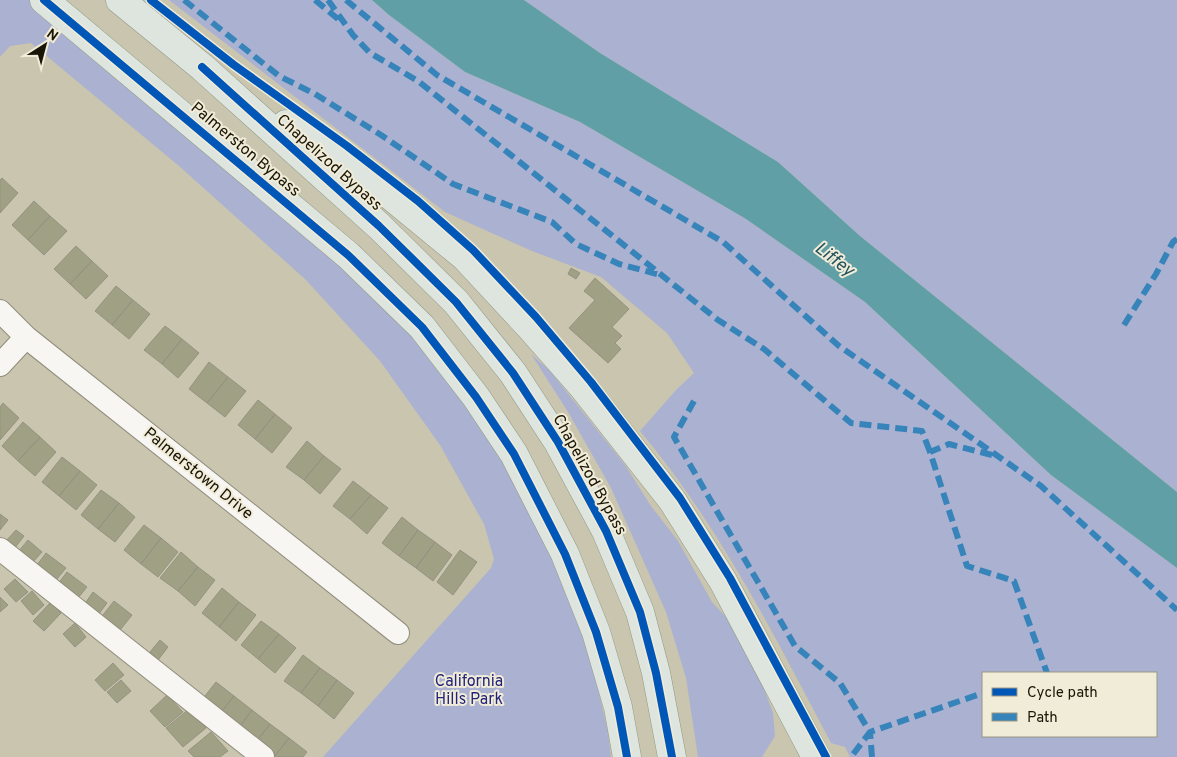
<svg xmlns="http://www.w3.org/2000/svg" width="1177" height="757" font-family="Overpass,sans-serif">
	<style>
		.green { fill: #abb1d0; fill-rule: evenodd }
		.water { fill: #619fa7 }
		.building { fill: #a0a085; stroke: #949281 }
		.lines { fill: none; stroke-linecap: round; stroke-linejoin: round }
		.minor-casing { stroke: #918d7c; stroke-width: 24 }
		.major-casing { stroke: #909a87; stroke-width: 29 }
		.minor { stroke: #f7f6f3; stroke-width: 22 }
		.major { stroke: #dee5de; stroke-width: 28 }
		.quiet { stroke: #3684ba; stroke-width: 6; stroke-dasharray: 12 6; stroke-linecap: butt }
		.cycleway-casing { stroke: #f1ecd8; stroke-width: 11 }
		.cycleway { stroke: #0057b8; stroke-width: 8 }
		.labels { text-anchor: middle; dominant-baseline: central; stroke-width: 4; stroke-linejoin: round; paint-order: stroke }
		.street-label { font-size: 16px; fill: #191507; stroke: #f1ecd8 }
		.park-label { font-size: 16px; fill: #24247a; stroke: #f1ecd8 }
		.water-label { font-size: 18px; font-style: italic; fill: #21535f; stroke: #f1ecd8 }
	</style>
	<rect width="100%" height="100%" fill="#cac5af"/>
	<path class="green" d="M0,0H29L44,15L337,258L415,335L483,427L528,499L587,642L608,732L611,757H323L491,568L494,559L484,524L440,445L380,361L306,280L179,166L31,43L10,46L0,57Z
		M169,0H372L389,15L465,72L580,122L746,219L865,302L1051,475L1177,568V757H850L845,747L831,743C774,635 719,525 640,431L676,390L694,373L667,333L601,277L532,251L445,212ZM983,673H1156V736H983Z
		M524,0H1177V492L860,236L778,162L600,53Z
		M531,354L550,371L625,465L651,506L678,541L712,602L735,627L760,678L773,713L775,736L762,757H698L686,678L666,612L611,488L568,412Z"/>
	<path class="water" d="M372,0H524L600,53L778,162L860,236L1177,492V568L1051,475L865,302L746,219L580,122L465,72L389,15Z"/>
	<path class="building" d="M2,178L18,193L0,213V180Z
		M34,201L50,216L28,240L12,225Z
		M50,216L67,231L44,255L28,240Z
		M76,246L92,261L70,284L54,269Z
		M92,261L108,276L86,299L70,284Z
		M571,268L580,273L576,279L568,274Z
		M595,278L629,309L612,327L622,336L615,343L621,349L608,363L569,328L595,300L584,291Z
		M116,286L133,300L112,325L95,311Z
		M133,300L150,314L129,339L112,325Z
		M165,326L182,339L162,364L144,350Z
		M182,339L199,353L178,378L162,364Z
		M209,362L228,377L207,403L189,389Z
		M228,377L246,391L225,417L207,403Z
		M258,400L275,414L255,439L238,425Z
		M3,403L19,418L0,440V407Z
		M275,414L292,428L272,453L255,439Z
		M23,422L40,437L18,461L2,446Z
		M40,437L56,452L35,476L18,461Z
		M307,441L324,456L304,480L286,467Z
		M324,456L341,469L320,494L304,480Z
		M62,457L80,471L59,496L42,482Z
		M80,471L97,485L76,510L59,496Z
		M353,481L371,495L350,519L333,506Z
		M101,490L119,503L98,529L81,515Z
		M371,495L388,508L367,534L350,519Z
		M119,503L135,517L115,542L98,529Z
		M0,514L8,520L0,530Z
		M402,517L418,530L399,556L382,543Z
		M144,525L161,538L141,564L124,550Z
		M16,530L24,536L14,549L6,541Z
		M418,530L435,542L416,568L399,556Z
		M161,538L178,552L158,577L141,564Z
		M28,540L42,552L32,563L18,552Z
		M435,542L452,555L433,581L416,568Z
		M460,550L477,562L453,595L437,582Z
		M181,552L198,567L178,591L160,578Z
		M46,553L66,568L56,580L37,565Z
		M198,567L215,580L195,606L178,591Z
		M67,572L87,587L77,599L58,584Z
		M15,579L28,592L16,602L4,589Z
		M222,588L239,602L219,627L202,613Z
		M32,591L44,605L33,615L21,601Z
		M93,592L107,603L98,615L84,605Z
		M0,597L8,605L0,612Z
		M114,601L132,615L117,634L99,620Z
		M239,602L256,615L236,641L219,627Z
		M50,603L61,613L44,631L33,621Z
		M261,621L279,634L258,659L241,645Z
		M75,623L86,637L75,647L63,634Z
		M279,634L296,648L275,673L258,659Z
		M160,640L168,647L158,660L150,652Z
		M303,655L320,668L301,693L284,681Z
		M113,663L124,675L105,691L95,680Z
		M320,668L337,680L318,706L301,693Z
		M121,680L131,691L117,703L107,692Z
		M337,680L354,693L334,719L318,706Z
		M216,682L234,696L219,715L201,701Z
		M167,695L183,712L165,727L150,711Z
		M234,696L252,710L238,729L219,715Z
		M189,709L206,728L183,747L166,728Z
		M252,710L270,724L256,742L238,729Z
		M270,724L289,738L274,757L256,742Z
		M211,732L228,751L220,757H194L188,751Z
		M289,738L307,752L303,757H274Z"/>
	<g class="lines">
		<g class="minor-casing">
			<path id="minor" d="M0,311L26,337L398,633
				M0,365L26,337
				M0,549L263,757"/>
		</g>
		<g class="major-casing">
			<path id="major" d="M44,0L348,255L422,327L476,397L514,454L565,554L596,632L618,707L627,757
				M120,0L202,67L379,226L456,302L513,373L558,442L606,531L640,612L656,673L672,757
				M286,124L387,193L465,257L530,327L583,387L672,500L723,581L816,757"/>
		</g>
		<use href="#minor" class="minor"/>
		<use href="#major" class="major"/>
		<path class="quiet" d="M184,0L279,76L315,94L381,135L453,184L552,222L576,244L619,264L657,274
			M315,0L338,19
			M328,0L353,35L370,53L418,81L718,320L764,349L851,423L922,431L930,452
			M346,0L437,75L723,242L839,346L1041,486L1177,610
			M1124,325L1156,274L1173,242L1177,239
			M694,401L674,437L795,646L840,683L870,732L851,757
			M992,455L949,444L930,452L967,566L1014,581L1047,673
			M872,757L870,732L983,693"/>
		<g class="cycleway-casing">
			<path id="cycleway" d="M44,0L348,255L422,327L476,397L514,454L565,554L596,632L618,707L627,757
				M151,0L234,65L347,146L418,201L473,250L536,317L591,382L680,498L730,578L826,757
				M202,67L379,226L456,302L513,373L558,442L606,531L640,612L656,673L672,757"/>
		</g>
		<use href="#cycleway" class="cycleway"/>
	</g>
	<g class="labels">
		<g class="street-label">
			<text transform="translate(245 150) rotate(40)">Palmerston Bypass</text>
			<text transform="translate(329 163) rotate(42)">Chapelizod Bypass</text>
			<text transform="translate(198 474) rotate(39)">Palmerstown Drive</text>
			<text transform="translate(589 475) rotate(61)">Chapelizod Bypass</text>
		</g>
		<g class="park-label">
			<text x="469" y="682">California<tspan x="469" dy="18">Hills Park</tspan></text>
		</g>
		<g class="water-label">
			<text transform="translate(834 260) rotate(37)">Liffey</text>
		</g>
	</g>
	<rect x="982" y="672" width="175" height="65" fill="#f1ecd8" stroke="#9b9684"/>
	<rect x="992" y="688" width="25" height="8" fill="#0057b8" stroke="#9b9684"/>
	<text x="1027" y="697" font-size="15" fill="#191507">Cycle path</text>
	<rect x="992" y="713" width="25" height="8" fill="#3684ba" stroke="#9b9684"/>
	<text x="1027" y="722" font-size="15" fill="#191507">Path</text>
	<g transform="translate(45 45) rotate(36)" stroke="#f1ecd8" stroke-width="4" paint-order="stroke">
	<path d="M0-4L9 19L0 12L-9 19Z" fill="#191507"/>
	<text y="-8" font-size="14" font-weight="bold" text-anchor="middle" fill="#191507">N</text>
	</g>
</svg>
